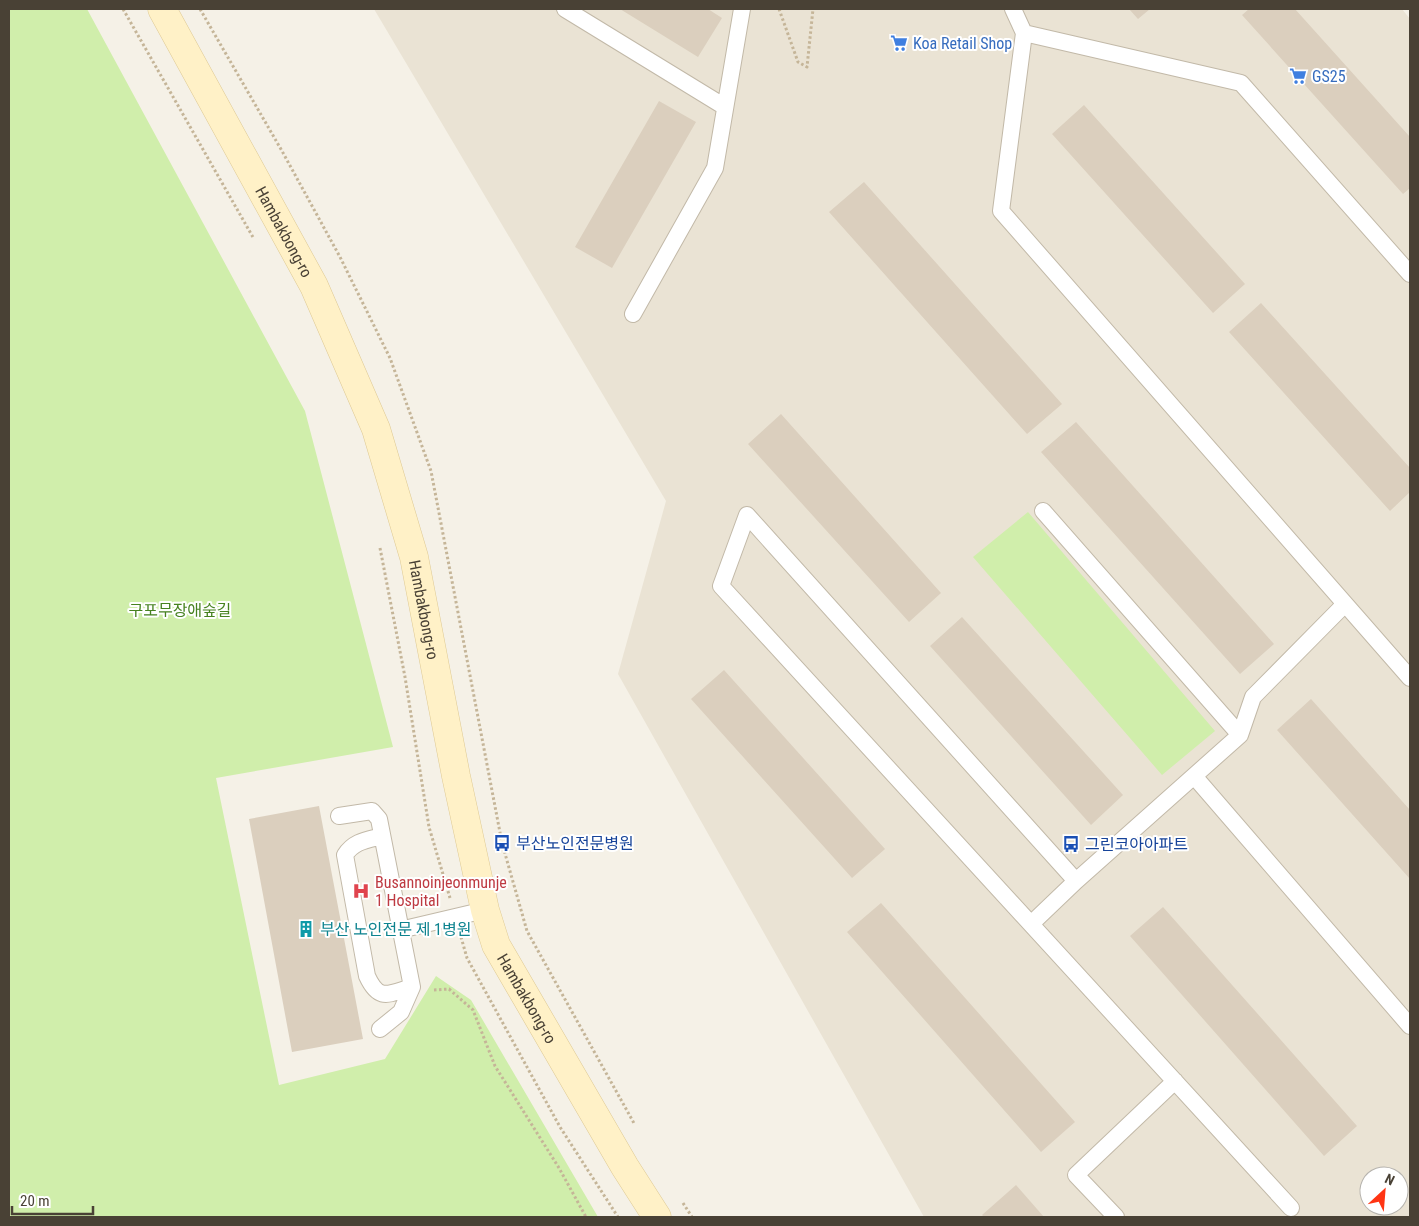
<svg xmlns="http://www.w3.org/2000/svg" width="1419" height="1226" font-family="'Roboto Condensed','Noto Sans KR',sans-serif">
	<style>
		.residential { fill: #eae3d4; fill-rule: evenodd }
		.green { fill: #d0eeab }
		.building { fill: #dbcfbe }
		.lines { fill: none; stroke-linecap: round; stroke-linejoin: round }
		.service-casing { stroke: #c2b9a8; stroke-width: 18 }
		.secondary-casing { stroke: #dec993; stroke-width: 29 }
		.path { stroke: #c5b598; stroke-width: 3; stroke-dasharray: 2.5 2.5; stroke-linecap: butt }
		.service { stroke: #fff; stroke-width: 16 }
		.secondary { stroke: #fff1c7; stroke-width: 28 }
		.labels { text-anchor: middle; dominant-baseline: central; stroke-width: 4; stroke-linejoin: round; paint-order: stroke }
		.shop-label { font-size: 16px; fill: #366cbe; stroke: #fff; text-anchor: start }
		.street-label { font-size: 16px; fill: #494135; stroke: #fff }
		.park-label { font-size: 16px; fill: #478221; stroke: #fff }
		.transit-label { font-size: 16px; fill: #164399; stroke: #fff; text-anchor: start }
		.health-label { font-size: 16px; fill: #be3a42; stroke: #fff; text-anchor: start }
		.culture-label { font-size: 16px; fill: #0d838f; stroke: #fff; text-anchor: start }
	</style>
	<rect width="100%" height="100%" fill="#f5f1e7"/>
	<path class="residential" d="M374,9H1402L1410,19V1217H924L618,674L666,501ZM1369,1176H1399V1206H1369Z"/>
	<path class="green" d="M9,9H87L305,411L393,747L216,778L279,1085L385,1059L436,976L471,1000L598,1217H9Z
		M1028,512L1215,731L1162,775L973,557Z"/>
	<path class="building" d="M620,9H708L722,18L698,57Z
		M1129,9H1150L1138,19Z
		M1249,9H1295L1410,137V188L1403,194L1242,15Z
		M659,101L696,122L612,268L575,247Z
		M1084,105L1245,284L1213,313L1052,134Z
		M864,182L1062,404L1027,434L829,212Z
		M1261,303L1410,468V492L1390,511L1229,332Z
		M781,414L941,593L909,622L748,444Z
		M1076,422L1274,644L1240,674L1041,452Z
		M962,617L1123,795L1091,825L930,646Z
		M724,670L885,849L852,878L691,699Z
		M1311,699L1410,810V879L1277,730Z
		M319,806L363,1039L292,1052L249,819Z
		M881,903L1075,1122L1041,1152L847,932Z
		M1163,907L1357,1126L1324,1156L1130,936Z
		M1016,1185L1044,1217H984L982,1215Z"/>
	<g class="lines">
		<g class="service-casing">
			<path id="service" d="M565,9L725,107
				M1013,9L1024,33L1001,211L1410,678
				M1024,33L1241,83L1410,274
				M633,314L715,168L742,9
				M1043,511L1240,735
				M1194,776L1410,1026
				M339,816L372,811L379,819L412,987L401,1012L380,1029
				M382,836C367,840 354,841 345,855L367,976C379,1002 388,994 412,987
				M1031,924L1076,881
				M400,930L485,910
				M1291,1208L721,586L747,515L1076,881L1240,735L1253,697L1344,605
				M1116,1217L1076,1175L1175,1081"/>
		</g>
		<g class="secondary-casing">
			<g id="secondary">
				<path id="s1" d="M162,9L314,286L376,429L414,557L456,776L485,910L496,945L625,1167L657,1217"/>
			</g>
		</g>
		<path class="path" d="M123,9L254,239
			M200,9L282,151L340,257L390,358L431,471L502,843L527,931L635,1125
			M779,9L798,62L807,67L813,9
			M380,548L405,677L429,827L450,898
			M461,937L467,958L560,1127L618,1217
			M434,990L449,989L473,1010L495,1066L559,1168L586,1217
			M683,1203L692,1217"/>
		<use href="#service" class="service"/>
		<use href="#secondary" class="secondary"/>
	</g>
	<defs>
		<g id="supermarket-bare" transform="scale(1.35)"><path d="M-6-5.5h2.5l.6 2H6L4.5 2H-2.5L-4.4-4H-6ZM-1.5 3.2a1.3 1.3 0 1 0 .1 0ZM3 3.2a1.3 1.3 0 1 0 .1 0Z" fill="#3f7fe0" stroke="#fff" stroke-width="2.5" paint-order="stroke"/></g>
		<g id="bus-bare" transform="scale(1.35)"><path d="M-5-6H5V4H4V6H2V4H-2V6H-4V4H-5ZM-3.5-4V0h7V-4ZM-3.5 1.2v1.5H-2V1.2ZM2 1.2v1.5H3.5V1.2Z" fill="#1a4fb4" stroke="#fff" stroke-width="2.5" paint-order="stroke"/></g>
		<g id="hospital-bare" transform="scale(1.35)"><path d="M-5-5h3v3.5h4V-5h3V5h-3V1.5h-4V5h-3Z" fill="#e0444e" stroke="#fff" stroke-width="2.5" paint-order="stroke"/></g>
		<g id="building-bare" transform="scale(1.35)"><path d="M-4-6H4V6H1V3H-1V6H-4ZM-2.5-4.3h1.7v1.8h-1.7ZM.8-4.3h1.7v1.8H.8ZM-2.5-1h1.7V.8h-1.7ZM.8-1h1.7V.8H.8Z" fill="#0f9aa8" stroke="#fff" stroke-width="2.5" paint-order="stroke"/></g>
	</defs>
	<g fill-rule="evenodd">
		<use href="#supermarket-bare" x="899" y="43"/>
		<use href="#supermarket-bare" x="1298" y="76"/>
		<use href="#bus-bare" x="502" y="843"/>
		<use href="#bus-bare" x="1071" y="844"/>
		<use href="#hospital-bare" x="361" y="891"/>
		<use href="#building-bare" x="306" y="929"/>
	</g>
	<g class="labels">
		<g class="shop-label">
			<text x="913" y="43">Koa Retail Shop</text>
			<text x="1312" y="76">GS25</text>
		</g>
		<g class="street-label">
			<text stroke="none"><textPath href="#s1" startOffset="254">Hambakbong-ro</textPath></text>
			<text stroke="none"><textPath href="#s1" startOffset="659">Hambakbong-ro</textPath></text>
			<text stroke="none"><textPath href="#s1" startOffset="1064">Hambakbong-ro</textPath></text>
		</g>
		<g class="park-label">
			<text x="180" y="610">구포무장애숲길</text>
		</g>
		<g class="transit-label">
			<text x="516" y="843">부산노인전문병원</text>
			<text x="1085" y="844">그린코아아파트</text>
		</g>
		<g class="health-label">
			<text x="375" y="882">Busannoinjeonmunje<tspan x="375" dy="18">1 Hospital</tspan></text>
		</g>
		<g class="culture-label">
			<text x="320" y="929">부산 노인전문 제 1병원</text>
		</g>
	</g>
	<rect width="1419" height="1226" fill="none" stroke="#494135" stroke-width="20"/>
	<g transform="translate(1384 1191) rotate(26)"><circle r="24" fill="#ffffff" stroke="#b6b3ae"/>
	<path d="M0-4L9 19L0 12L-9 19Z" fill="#ff3514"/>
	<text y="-8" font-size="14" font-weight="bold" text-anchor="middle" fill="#494135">N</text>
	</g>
	<path d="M12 1206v8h81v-8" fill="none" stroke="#494135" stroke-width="2.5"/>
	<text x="20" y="1206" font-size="15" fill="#494135" stroke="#ffffff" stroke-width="4" paint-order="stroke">20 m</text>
</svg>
